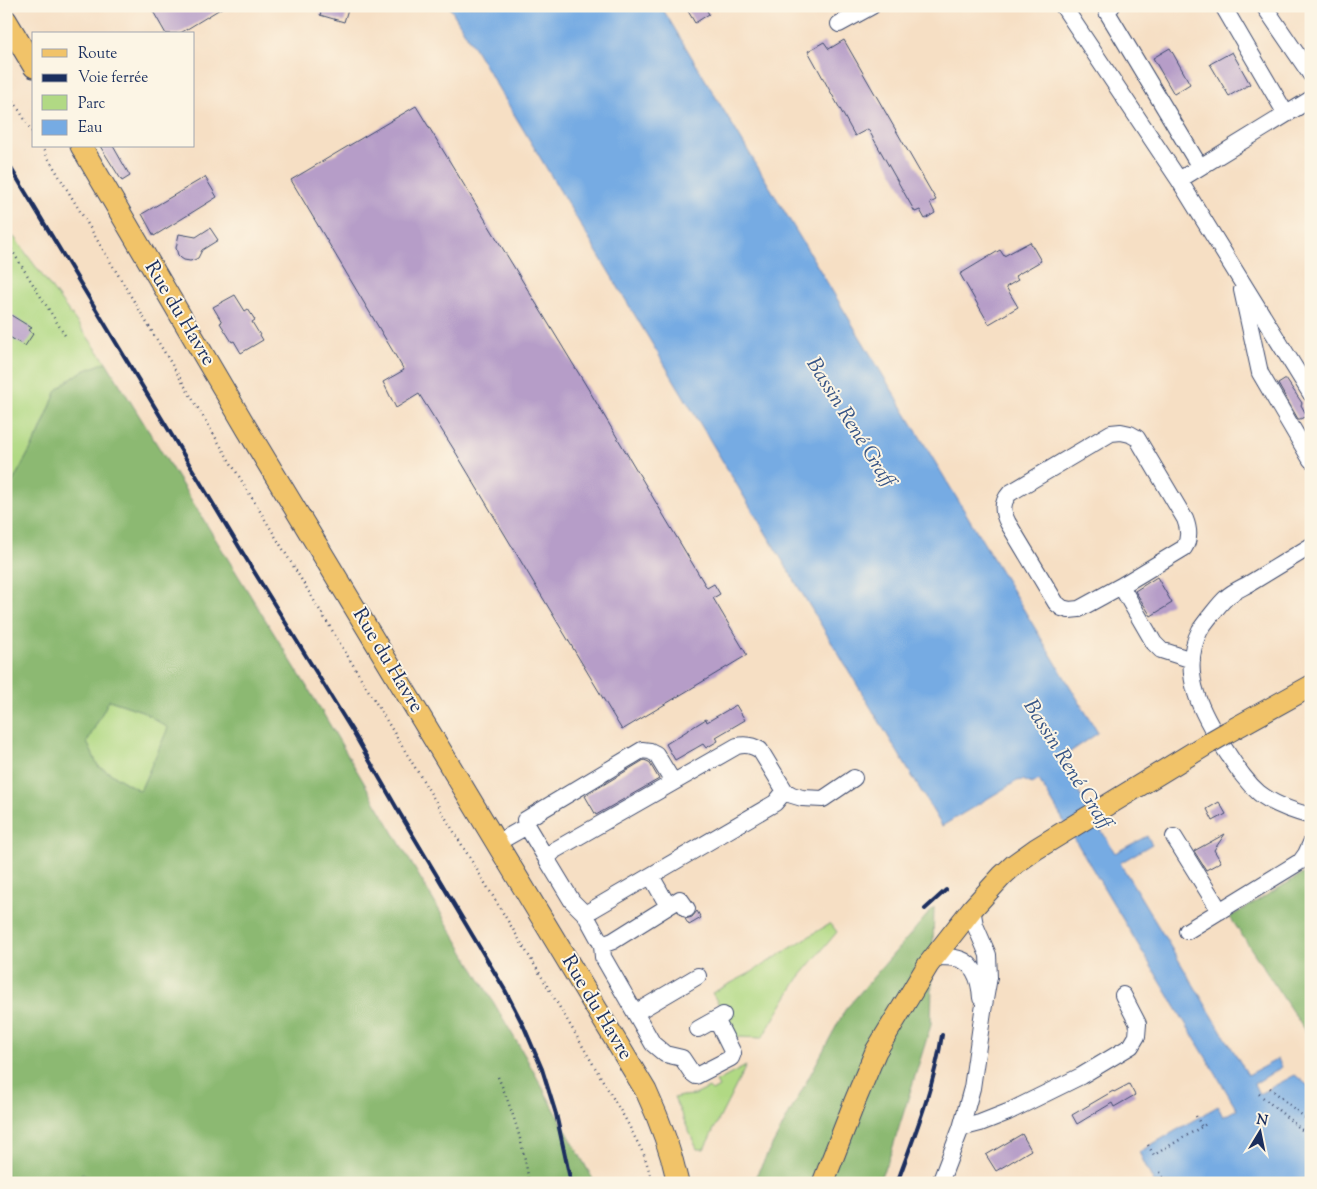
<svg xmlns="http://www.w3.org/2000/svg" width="1317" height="1189" font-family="'Sorts Mill Goudy',serif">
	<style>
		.green { fill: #b1d984; stroke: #668471 }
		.forest { fill: #8cb972; stroke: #547468; fill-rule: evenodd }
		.water { fill: #76abe3; stroke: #486da0 }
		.building { fill: #b69dc8 }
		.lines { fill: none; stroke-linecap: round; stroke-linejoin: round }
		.minor-casing { stroke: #3c496d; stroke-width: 18 }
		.major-casing { stroke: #3c496d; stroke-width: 23 }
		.path { stroke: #3c496d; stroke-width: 2.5; stroke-dasharray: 1 4; stroke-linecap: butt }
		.minor { stroke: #fff; stroke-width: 16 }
		.major { stroke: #f1c369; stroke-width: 21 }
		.rail { stroke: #1b2f5e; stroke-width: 4 }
		.major-bridge-casing { stroke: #3c496d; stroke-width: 23; stroke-linecap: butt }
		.major-bridge { stroke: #f1c369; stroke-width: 21 }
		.labels { text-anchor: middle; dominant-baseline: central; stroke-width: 4; stroke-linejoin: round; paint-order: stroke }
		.street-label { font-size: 20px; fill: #1b2f5e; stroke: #fcf5e5 }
		.water-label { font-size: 21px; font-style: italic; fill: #365486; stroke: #fcf5e5 }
	</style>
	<rect width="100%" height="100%" fill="#fcf5e5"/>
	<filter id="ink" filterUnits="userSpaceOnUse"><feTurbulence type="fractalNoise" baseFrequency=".02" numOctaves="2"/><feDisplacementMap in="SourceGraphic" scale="10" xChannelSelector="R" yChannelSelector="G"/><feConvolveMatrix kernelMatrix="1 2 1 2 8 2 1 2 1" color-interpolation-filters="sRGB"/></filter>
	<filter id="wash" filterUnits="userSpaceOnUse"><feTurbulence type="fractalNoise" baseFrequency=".0096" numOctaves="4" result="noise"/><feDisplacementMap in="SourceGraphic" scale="20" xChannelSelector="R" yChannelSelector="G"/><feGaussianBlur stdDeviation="1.12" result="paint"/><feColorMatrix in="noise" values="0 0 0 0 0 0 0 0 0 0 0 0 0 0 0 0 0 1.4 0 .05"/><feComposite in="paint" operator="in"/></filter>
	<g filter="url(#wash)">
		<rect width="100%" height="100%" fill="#f6dfc4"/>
		<path class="green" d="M14,237L106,362L81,372L57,390L39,434L6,494V242Z
			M109,700L142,711L169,728L140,791L98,766L87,742Z
			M829,924H831L837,932L798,979L762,1038L737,1037L726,1013L723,1011L712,993L752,972Z
			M746,1066L704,1149H697L674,1098L682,1096L695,1095L709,1088L712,1091L719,1087L716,1082Z
			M82,1173L99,1183H78Z"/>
		<path class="forest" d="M106,362L317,703L524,1054L595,1183H99L82,1173L78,1183H6V494L39,434L57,390L68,381L81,372ZM109,700L142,711L168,728L140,791L98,766L87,742Z
			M1311,869V1040L1230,917Z
			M934,907L931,1025L891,1153L878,1183H752L845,1010Z"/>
		<path class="water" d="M449,6H661L1098,733L1070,752L1068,755V760L1062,765L1115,853L1147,836L1152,844L1120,863L1248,1075L1278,1059L1282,1067L1254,1084L1259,1094L1295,1075L1311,1088V1183H1154L1139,1152L1218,1106L1223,1117L1237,1109L1039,780L1032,784L1023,780L1017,781L942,826Z"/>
		<g id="blocks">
			<path class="building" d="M150,6H225L179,34H166Z
				M323,6H349L344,22L320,15Z
				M685,6H704L709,14L695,23Z
				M844,40L936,200L930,203L935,213L925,219L920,210L915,212L868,129L855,136L808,51L824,42L829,49Z
				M1170,48L1190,84L1174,94L1153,58Z
				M1232,52L1250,84L1229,96L1210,64Z
				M416,106L587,387L707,588L714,584L720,594L713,598L747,655L622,730L453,448L419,394L396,408L383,382L404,370L291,180Z
				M100,146H113L130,176L122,181Z
				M205,177L217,197L154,236L142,214Z
				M210,228L218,240L202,250L198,258L194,260L190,261L184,260L181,258L178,255L176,248L179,234L196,237Z
				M1030,242L1041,261L1015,276L1018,280L1006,287L1018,307L989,324L960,274L1000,250L1004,256Z
				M235,295L245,311L248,309L255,320L252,322L263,340L241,353L234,341L232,342L220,323L222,322L213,307Z
				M6,312L32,328L28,330L33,334L25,346L6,335Z
				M1286,379L1302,403L1301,405L1307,416L1300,419H1298L1278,384Z
				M1157,577L1172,603L1151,616L1135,591Z
				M736,705L745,720L716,737L718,741L706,748L703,744L675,760L666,744L706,719L707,722Z
				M644,760L649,762L659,779L596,815L585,796Z
				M1219,802L1226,814L1213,821L1207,809Z
				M1225,834L1214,850L1221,862L1206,870L1194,851Z
				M697,911L701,918L689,925L685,919L692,917Z
				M1129,1084L1135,1095L1114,1107L1112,1103L1077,1124L1072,1115L1113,1091L1114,1092Z
				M1022,1134L1031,1150L996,1171L986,1155Z"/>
		</g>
	</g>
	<g filter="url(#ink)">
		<use href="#blocks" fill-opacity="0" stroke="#3c496d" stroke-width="1"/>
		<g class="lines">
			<g class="minor-casing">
				<path id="minor" d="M1063,6L1179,180L1311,394
					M1112,6L1107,12L1200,167
					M1223,6L1286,114
					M1264,6L1311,75
					M839,24L872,6
					M1179,180L1311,99
					M1242,290L1260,373L1311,460
					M1121,432L1130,434L1137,438L1185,519C1189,529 1190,539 1184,548L1121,586L1079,609L1069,610L1062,608L1056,603L1008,523C1002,512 1001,503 1010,493L1111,433Z
					M1311,546C1291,558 1272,570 1252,582C1244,587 1233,591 1226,598C1221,602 1203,625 1200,630C1178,673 1203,716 1226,751C1236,766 1245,781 1259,793C1274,805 1292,811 1311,816
					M1121,586L1154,643L1161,650L1192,660
					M1174,837L1220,911
					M497,843L527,826
					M549,863L528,828L525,820L642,750L650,751L656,754L673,782
					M651,876L668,906
					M585,914L775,803L785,791
					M1187,931L1301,861L1306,854L1311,843
					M602,945L613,941L680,899L687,909
					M935,957C941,957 948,957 955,958C975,961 980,982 981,998
					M635,1013L698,976
					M716,1019L733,1053L731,1058L696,1076L692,1073L682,1058L665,1054L653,1044L603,957L602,945L585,914L572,901L549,863V856L555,850L737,746C746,744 752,745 760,750L785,791L792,795L802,798L823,799L854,778
					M698,1029L723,1015
					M961,1128L980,1123L1008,1112L1081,1076L1131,1046L1137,1036L1138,1024L1123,995
					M940,1183L961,1128L972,1088L983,1011L989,977L988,955L975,925L972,909"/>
			</g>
			<g class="major-casing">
				<path id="major" d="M6,20L34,67
					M81,146L247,429L646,1091C660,1121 671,1151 678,1183
					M1228,732L1311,686
					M823,1183L855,1101L876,1051L913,990L928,965L972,909L1002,876L1015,864L1036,849L1209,743"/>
			</g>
			<path class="path" d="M6,88L34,135
				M41,146L223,450L543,979L626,1120L644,1155L653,1183
				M6,241L66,337
				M498,1077C513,1111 524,1146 529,1183
				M1270,1088L1311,1123
				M1259,1094L1308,1135L1311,1136
				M1196,1116L1202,1127
				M1148,1145L1154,1155L1208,1123
				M1160,1172L1166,1183"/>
			<use href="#minor" class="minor"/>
			<use href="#major" class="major"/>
			<path class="rail" d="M6,160L250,565L353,732L399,812L505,990L524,1027L542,1069L556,1114L571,1183
				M925,909L946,890
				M897,1183C915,1134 934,1087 942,1035"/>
			<g class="major-bridge-casing">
				<path id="major-bridge" d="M1209,743L1228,732"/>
			</g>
			<use href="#major-bridge" class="major-bridge"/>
		</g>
	</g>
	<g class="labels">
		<g class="street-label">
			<text transform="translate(179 314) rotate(59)">Rue du Havre</text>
			<text transform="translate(387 661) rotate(59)">Rue du Havre</text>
			<text transform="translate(596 1008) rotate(59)">Rue du Havre</text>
		</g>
		<g class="water-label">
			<text transform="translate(850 423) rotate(58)">Bassin René Graff</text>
			<text transform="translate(1067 765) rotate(58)">Bassin René Graff</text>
		</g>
	</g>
	<rect width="1317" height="1189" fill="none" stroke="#fcf5e5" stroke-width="25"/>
	<rect x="32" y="32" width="162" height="115" fill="#fcf5e5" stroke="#a2a6af"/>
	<rect x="42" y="49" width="25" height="8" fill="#f1c369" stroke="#a2a6af"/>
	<text x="78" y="58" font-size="15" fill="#1b2f5e">Route</text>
	<rect x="42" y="74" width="25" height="8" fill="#1b2f5e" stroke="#a2a6af"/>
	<text x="78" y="82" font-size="15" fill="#1b2f5e">Voie ferrée</text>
	<rect x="42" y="95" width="25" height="15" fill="#b1d984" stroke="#a2a6af"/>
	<text x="78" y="108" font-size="15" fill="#1b2f5e">Parc</text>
	<rect x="42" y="120" width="25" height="15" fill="#76abe3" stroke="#a2a6af"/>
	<text x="78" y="132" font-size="15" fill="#1b2f5e">Eau</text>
	<g transform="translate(1260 1132) rotate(10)" stroke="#fcf5e5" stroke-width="4" paint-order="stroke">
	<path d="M0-4L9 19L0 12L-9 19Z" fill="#1b2f5e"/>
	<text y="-8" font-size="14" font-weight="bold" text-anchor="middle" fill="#1b2f5e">N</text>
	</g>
</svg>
